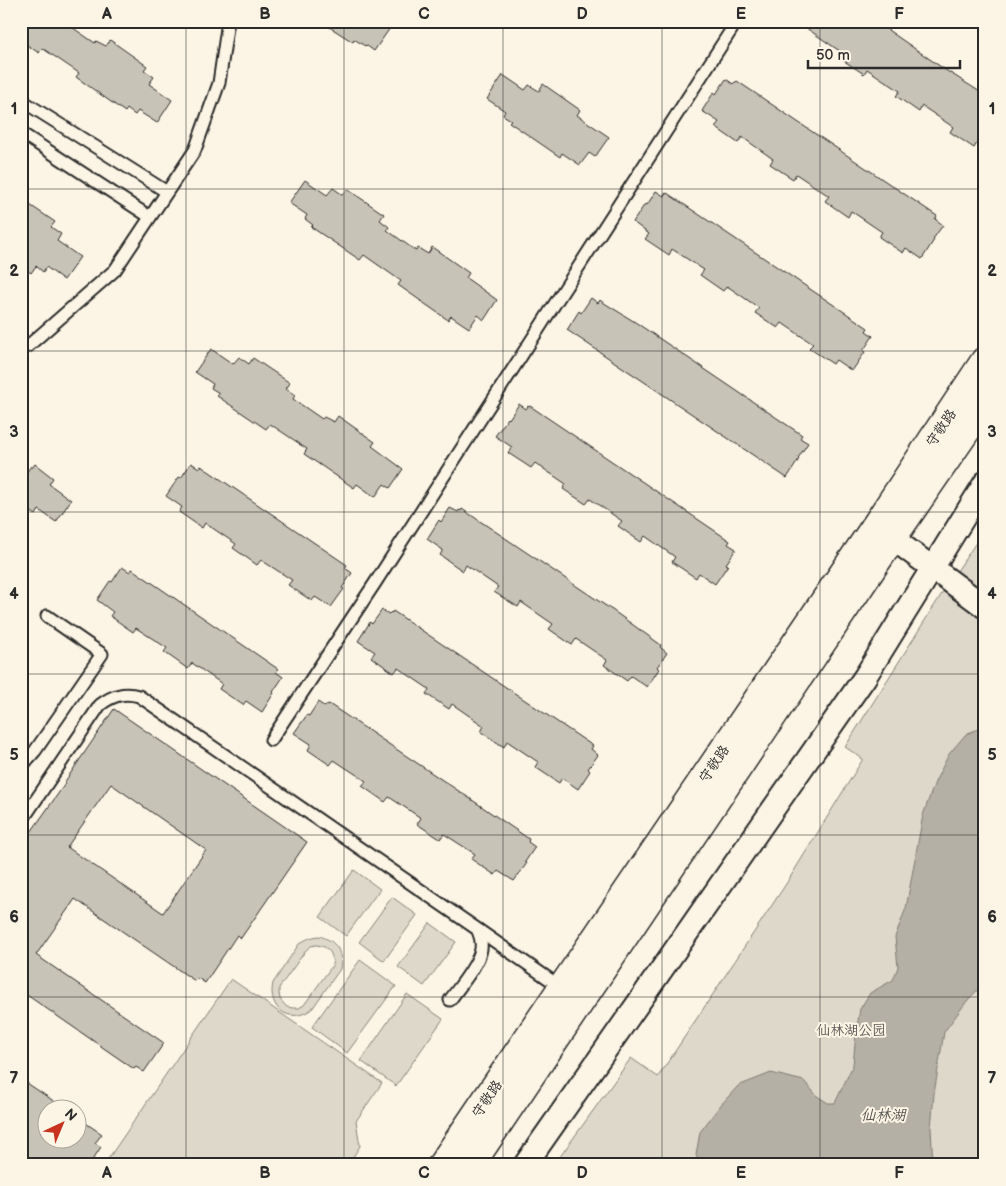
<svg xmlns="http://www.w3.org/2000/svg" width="1006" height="1186" font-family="'Balsamiq Sans','LXGW WenKai TC',sans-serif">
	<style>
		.green { fill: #ded8ca; stroke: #84827a; fill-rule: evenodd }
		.water { fill: #b4b0a5; stroke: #7d7b74 }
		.building { fill: #c8c3b7; stroke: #2b2b2b; fill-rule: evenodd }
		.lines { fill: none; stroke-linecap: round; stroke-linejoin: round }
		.lane-casing { stroke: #2b2b2b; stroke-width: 15 }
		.street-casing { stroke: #2b2b2b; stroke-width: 26 }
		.secondary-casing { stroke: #2b2b2b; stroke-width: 31 }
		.lane { stroke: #fcf5e5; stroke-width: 11 }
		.street { stroke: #fcf5e5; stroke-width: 22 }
		.secondary { stroke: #fcf5e5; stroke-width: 28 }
		.grid { fill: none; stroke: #2b2b2b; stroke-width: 1; stroke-opacity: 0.55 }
		.labels { text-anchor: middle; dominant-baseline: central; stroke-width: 4; stroke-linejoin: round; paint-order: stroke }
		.street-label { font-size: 14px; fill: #2b2b2b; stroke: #fcf5e5 }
		.park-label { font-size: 14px; fill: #585653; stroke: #fcf5e5 }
		.water-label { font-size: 15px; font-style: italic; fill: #545350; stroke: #fcf5e5 }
		.neatline { fill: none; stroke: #2b2b2b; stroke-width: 2 }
		.grid-label { font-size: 16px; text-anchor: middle; font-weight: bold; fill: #2b2b2b }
	</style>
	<rect width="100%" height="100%" fill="#fcf5e5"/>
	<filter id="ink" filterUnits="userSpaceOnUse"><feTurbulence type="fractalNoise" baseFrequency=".02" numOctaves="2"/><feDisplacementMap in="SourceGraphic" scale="10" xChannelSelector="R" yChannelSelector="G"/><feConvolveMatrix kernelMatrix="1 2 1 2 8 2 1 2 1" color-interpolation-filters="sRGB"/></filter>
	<g filter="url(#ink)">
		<path class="green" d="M985,529V1165H554L631,1058L658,1077L786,884L863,759L845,747L941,595Z
			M354,870L380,889L346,936L320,917Z
			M392,897L417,915L384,961L359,942Z
			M430,923L456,942L424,986L398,967Z
			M319,936C337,941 343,952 340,969L312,1009C290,1025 267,1009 273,983L299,944C306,939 311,937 319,936ZM316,945C329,946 334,954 332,966L304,1005L299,1008H293L287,1007L283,1003L280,999L279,993V988L306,950L311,946Z
			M360,960L396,986L347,1053L312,1027Z
			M231,979L382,1083L356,1121L360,1146L348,1165H104Z
			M407,994L443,1019L396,1086L361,1061Z"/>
		<path class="water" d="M985,726V982L967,1001L944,1032L934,1094L931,1128L933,1165H700L696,1155L700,1132L719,1107L738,1086L771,1073L804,1081L817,1096L828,1103H835L853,1065L856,1033L860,1009L870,993L893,980L898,967L895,937L906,908L923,815L935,782L949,754L966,734Z"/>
		<path class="building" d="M21,21H63L95,43L96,41L106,46L110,40L147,66L144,70L154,77L149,84L172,100L157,123L138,111L135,115L127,109L125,112L76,77L79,73L42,48L39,53L21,41Z
			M320,21H380L390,28L374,51L366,45L365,46L354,39L353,42Z
			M796,21H875L944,69L985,95V149L977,143L974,148L950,132L953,127L922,106L919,112L896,96L900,91L867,69L864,74L841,59L844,54Z
			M503,75L525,90L529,85L539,91L543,84L580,110L577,115L609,137L595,157L589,153L580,165L562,153L560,157L509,122L511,120L503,115L505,111L487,99Z
			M726,79L733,84L735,82H736L737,81L937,216L935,219L943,225L933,239L934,240L922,259L906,248L903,253L879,237L882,232L851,211L848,217L825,201L829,196L796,174L793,179L770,164L773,159L742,137L738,143L715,127L719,122L702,111L714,92L716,94Z
			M305,180L327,195L333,188L343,195L347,189L384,214L380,220L389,227L387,230L416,251L418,248L428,254L432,247L469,273L466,278L497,300L484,320L478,315L469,328L451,316L448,320L398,285L401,281L364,255L360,260L311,227L313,225L305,219L307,215L289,203Z
			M656,191L664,196L665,193L667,194V193L868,328L866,331L873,336L863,351L865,352L852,371L836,360L833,364L809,348L813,344L782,323L778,328L755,313L759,308L727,286L723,291L700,275L704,270L672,249L669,255L645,239L649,234L633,222L645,204L647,205Z
			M21,199L55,222L51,227L61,234L57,241L80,257L64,280L46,267L43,272L36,266L31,273L21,266Z
			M591,298L598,303L600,300L601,301L635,322L802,435L800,438L808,443L798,458L799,459L787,478L567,330L579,311L581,313Z
			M211,349L233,364L239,357L249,364L253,358L290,383L286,389L295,395L293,399L322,419L324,417L334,422L338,416L375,442L372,446L403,469L390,488L384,484L375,497L357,484L354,488L304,454L307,449L299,444H300L270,424L266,429L217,396L219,393L211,388L213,384L195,372Z
			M519,404L526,409L528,406L530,407V406L730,541L728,544L736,549L726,564L728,565L715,584L699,573L696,578L672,562L675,557L645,536L641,542L618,526L622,521L590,499L586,504L563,489L566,484L535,463L531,468L508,453L512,447L495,436L508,418L509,419Z
			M191,463L199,468L201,466L347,565L345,568L352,573L342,588L344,589L331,607L315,597L312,601L288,585L292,580L261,560L257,565L233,548L236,544L205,523L202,528L179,512L182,507L166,496L179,477L181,478Z
			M35,464L53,478L49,484L71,500L56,522L39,510L36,515L21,505V480L31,466L32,468Z
			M450,508L458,512L459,510L461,511L462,509L615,612L661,645L660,647L667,653L657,667L659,669L647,687L631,676L627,681L604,665L607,660L576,639L572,645L549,629L553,624L521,602L518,607L494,592L498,587L466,565L463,571L440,555L443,550L427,539L439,520L441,522Z
			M122,567L130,572L132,569L278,669L276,672L283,677L273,692L274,693L262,712L246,701L243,705L219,689L222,684L192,663L188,669L164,652L167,648L136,628L133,632L110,616L113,612L97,600L110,581L112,582Z
			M382,610L389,614L391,612L392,613L393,611L593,746L591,749L598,755L588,769L590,771L578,789L562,778L559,783L535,767L538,762L507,741L504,747L481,732L484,726L452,704L449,709L426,694L429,689L398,668L394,673L371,657L375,652L358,641L370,622L372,624Z
			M318,702L325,707L327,704L329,705V704L481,806L529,839L528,842L535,847L525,862L527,863L514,881L498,871L495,875L471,859L475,854L444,834L440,839L417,824L421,818L389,797L385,802L362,786L366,781L334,760L330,765L308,750L311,744L294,733L307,715L309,716Z
			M114,709L307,842L241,938L237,935L205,983L198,978L195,981L75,899L36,955L164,1043L144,1072L136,1067L134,1069L21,991V846L65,784L64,783ZM111,784L206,850L163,913L67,847Z
			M21,1079L64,1108H48V1138H78V1118L102,1134L95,1143L101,1147L89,1165H21Z"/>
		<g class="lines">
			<g class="lane-casing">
				<path id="lane" d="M21,100L167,192
					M21,133L150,217
					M21,349L28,346L115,270L195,150L219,83L228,21
					M271,740L375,583L737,21
					M21,767L35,751L102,654L47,616
					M21,822L100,705C113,695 124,692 139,696L477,929C480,935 482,942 481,949C479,964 459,987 450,1000
					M477,929L562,988"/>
			</g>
			<g class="street-casing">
				<path id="street" d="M892,538L985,607
					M525,1165L639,1002L865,677L985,483"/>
			</g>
			<g class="secondary-casing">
				<path id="secondary" d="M442,1165L875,527L985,361
					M470,1165L892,538L985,403"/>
			</g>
			<use href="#lane" class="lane"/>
			<use href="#street" class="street"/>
			<use href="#secondary" class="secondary"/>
		</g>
	</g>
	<path class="grid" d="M186,21V1165M344,21V1165M503,21V1165M662,21V1165M820,21V1165M21,189H985M21,351H985M21,512H985M21,674H985M21,835H985M21,997H985"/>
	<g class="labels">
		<g class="street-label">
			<text transform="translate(941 428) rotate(-56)">守敬路</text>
			<text transform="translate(714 764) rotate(-56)">守敬路</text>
			<text transform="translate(487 1099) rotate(-56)">守敬路</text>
		</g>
		<g class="park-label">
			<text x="851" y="1030">仙林湖公园</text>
		</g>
		<g class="water-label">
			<text x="883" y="1115">仙林湖</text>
		</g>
	</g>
	<rect width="1006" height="1186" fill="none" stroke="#fcf5e5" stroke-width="55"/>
	<g transform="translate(62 1124) rotate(44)"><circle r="24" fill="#fcf5e5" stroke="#a8a49b"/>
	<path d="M0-4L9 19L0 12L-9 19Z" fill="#c8321e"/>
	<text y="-8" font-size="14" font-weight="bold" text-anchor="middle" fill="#2b2b2b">N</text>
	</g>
	<path d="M808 60v8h152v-8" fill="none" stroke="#2b2b2b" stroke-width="2.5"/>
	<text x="816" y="60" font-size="15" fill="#2b2b2b" stroke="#fcf5e5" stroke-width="4" paint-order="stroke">50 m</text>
	<rect x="28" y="28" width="950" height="1130" class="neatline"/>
	<g class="grid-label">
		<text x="107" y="19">A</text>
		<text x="265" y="19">B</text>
		<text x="424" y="19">C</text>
		<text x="582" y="19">D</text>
		<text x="741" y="19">E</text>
		<text x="899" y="19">F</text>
		<text x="14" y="114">1</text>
		<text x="992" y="114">1</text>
		<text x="14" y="276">2</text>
		<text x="992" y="276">2</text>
		<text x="14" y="437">3</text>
		<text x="992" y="437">3</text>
		<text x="14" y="599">4</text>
		<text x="992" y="599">4</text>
		<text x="14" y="760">5</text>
		<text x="992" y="760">5</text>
		<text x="14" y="922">6</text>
		<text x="992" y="922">6</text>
		<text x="14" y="1083">7</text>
		<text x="992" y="1083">7</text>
		<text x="107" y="1178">A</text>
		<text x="265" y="1178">B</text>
		<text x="424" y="1178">C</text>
		<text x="582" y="1178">D</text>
		<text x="741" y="1178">E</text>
		<text x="899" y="1178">F</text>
	</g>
</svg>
